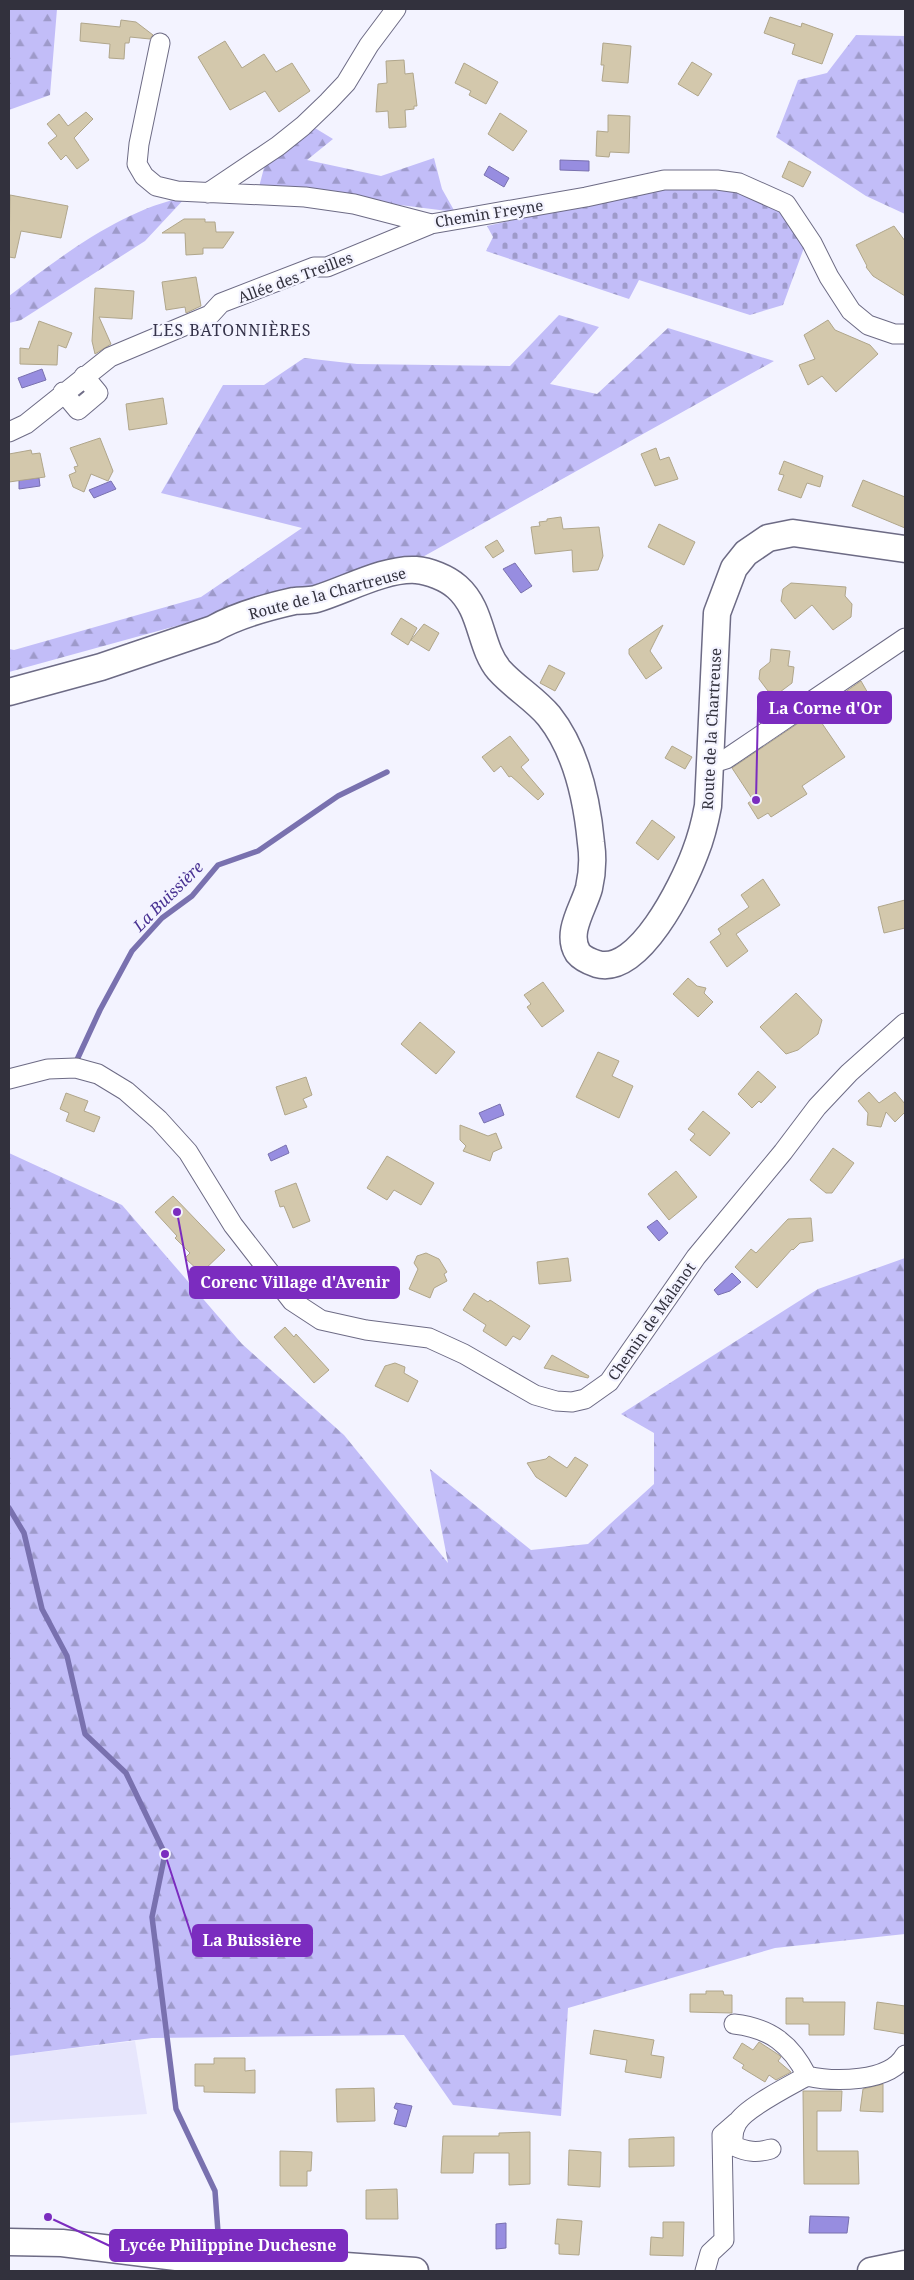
<svg xmlns="http://www.w3.org/2000/svg" width="914" height="2280" font-family="'Noto Serif',serif">
	<style>
		.built { fill: #e7e6fc }
		.forest { fill: url(#forest-firs) }
		.cemetery { fill: url(#cemetery-stones) }
		.water { fill: #978de0; stroke: #7971af }
		.lines { fill: none; stroke-linecap: round; stroke-linejoin: round }
		.stream { stroke: #7971af; stroke-width: 5.5 }
		.building { fill: #d3c8ac; stroke: #b0a68b }
		.street-casing { stroke: #6d6b85; stroke-width: 21 }
		.secondary-casing { stroke: #6d6b85; stroke-width: 29 }
		.street { stroke: #fff; stroke-width: 19 }
		.secondary { stroke: #fff; stroke-width: 26 }
		.labels { text-anchor: middle; dominant-baseline: central; stroke-width: 4.5; stroke-linejoin: round; paint-order: stroke }
		.street-label { font-size: 15px; fill: #32313d; stroke: #f3f3ff }
		.neighbourhood-label { font-size: 16px; letter-spacing: 1px; fill: #35334a; stroke: #f3f3ff }
		.water-label { font-size: 16px; font-style: italic; fill: #493293; stroke: #f3f3ff }
		.leader { fill: none; stroke: #7b2cbf; stroke-width: 2 }
		.callout-dot { fill: #7b2cbf; stroke: #f3f3ff; stroke-width: 2 }
		.callout { fill: #7b2cbf; stroke: #7b2cbf; stroke-width: 2 }
		.callout-label { font-size: 16px; text-anchor: middle; font-weight: bold; fill: #fff }
	</style>
	<defs>
		<pattern id="forest-firs" width="22" height="20" patternUnits="userSpaceOnUse" patternTransform="scale(1.25)"><rect width="22" height="20" fill="#c2bdf8"/><path d="M5 1l3.5 6h-7zM16 11l3.5 6h-7z" fill="#9e9aca"/></pattern>
		<pattern id="cemetery-stones" width="16" height="16" patternUnits="userSpaceOnUse" patternTransform="scale(1.25)"><rect width="16" height="16" fill="#c2bdf8"/><path d="M2 7V4a2 2 0 0 1 4 0v3zM10 15v-3a2 2 0 0 1 4 0v3z" fill="#9e9aca"/></pattern>
	</defs>
	<rect width="100%" height="100%" fill="#f3f3ff"/>
	<path class="built" d="M135,2041L147,2114L9,2123V2056Z"/>
	<path class="forest" d="M9,9H57L50,95L9,110Z
		M856,35L905,36V214L866,196L776,137L798,80L827,73Z
		M310,125L333,139L307,160L381,176L434,158L442,189L455,212L259,187L265,164Z
		M186,197L145,241L21,320L9,323V296C60,257 122,209 186,197Z
		M559,315L599,327L550,384L597,394L668,328L774,361L419,559L9,672V649L14,650L201,597L302,528L161,493L223,385H264L304,358L357,364L510,366Z
		M9,1153L122,1205L242,1344L344,1435L448,1563L430,1469L531,1550L588,1544L654,1484V1433L621,1414L818,1289L905,1258V1934L775,1948L568,2008L561,2116L453,2105L404,2035L152,2038L9,2056Z"/>
	<path class="cemetery" d="M665,188H734L781,211L805,245L783,305L750,315L639,280L629,299L486,251L493,237L487,226L595,201Z"/>
	<path class="water" d="M560,160L589,161V171L560,170Z
		M489,166L509,178L504,187L484,175Z
		M42,369L46,380L22,388L18,378Z
		M39,478L40,486L19,489V480Z
		M111,481L116,489L94,498L89,490Z
		M515,563L532,586L521,593L503,569Z
		M500,1104L504,1115L484,1123L479,1113Z
		M286,1145L289,1153L271,1161L268,1154Z
		M657,1220L668,1233L659,1241L647,1227Z
		M732,1273L741,1282L730,1291L718,1295L714,1290Z
		M396,2103L412,2106L406,2127L394,2124L398,2110L394,2108Z
		M810,2216L849,2217L847,2233H809Z
		M506,2223V2248L496,2249V2224Z"/>
	<g class="lines">
		<path class="stream" d="M75,1064L100,1010L132,951L162,918L192,896L218,865L258,851L338,796L387,772
			M9,1508L24,1533L42,1609L67,1656L85,1734L126,1773L165,1854L152,1917L176,2109L215,2191L219,2246"/>
	</g>
	<path class="building" d="M770,17L801,27L802,23L833,34L822,64L792,54L795,44L764,33Z
		M121,20L136,22L153,35L150,39L130,37L129,43H125L124,59L109,58L110,44L80,41L81,23L120,27Z
		M225,41L242,68L264,54L276,72L292,63L310,91L279,112L265,91L230,110L198,57Z
		M603,43L631,46L628,83L602,81L604,65H601Z
		M404,60L405,74L413,73L417,106H414V109L405,110L406,127L389,128L388,111L376,112L378,84L387,83L386,61Z
		M692,62L712,74L698,96L678,84Z
		M464,63L498,82L486,104L469,95L471,91L455,83Z
		M86,112L93,119L74,138L89,160L77,169L66,155L61,160L48,143L57,136L47,124L59,114L68,126Z
		M500,113L527,131L513,151L488,134Z
		M608,115L630,116L629,153L610,152L609,157L596,156L597,131L608,132Z
		M789,161L811,172L803,187L782,177Z
		M10,195L68,206L61,238L21,231L15,258L9,257Z
		M184,219H205V222H215L216,232H234L223,248H203V254L186,255L185,233H162Z
		M894,226L905,241V296L873,276L866,267L867,266L856,245Z
		M196,277L201,306L186,313L185,307L166,310L162,282Z
		M95,288L134,291L132,319L99,317L111,344L95,354L92,341Z
		M828,320L835,330L870,345L878,354L836,392L822,376L808,385L799,365L815,359L804,335Z
		M39,321L72,333L66,348L58,345L57,365L20,364V348L29,349Z
		M163,398L167,424L129,430L126,404Z
		M100,438L113,471L108,481L91,474L84,492L73,487L69,475L76,472L74,467L78,466L70,448Z
		M656,448L660,460L669,457L678,479L655,486L641,454Z
		M31,450L32,454L40,453L45,477L9,482V454Z
		M784,461L823,476L820,487L807,483L801,498L778,490L784,475L779,474Z
		M863,480L905,497V528L852,506Z
		M561,517L563,529L599,527L603,556L598,570L573,572L572,550L535,554L531,527L540,526L539,522L547,521V519Z
		M659,524L695,542L684,565L648,547Z
		M497,540L504,551L493,558L485,547Z
		M791,583L846,587L845,596L852,604L851,617L833,630L812,605L795,619L781,601L783,589Z
		M401,618L417,628L408,645L391,634Z
		M424,624L439,633L429,651L411,640Z
		M663,625L650,651L662,668L646,679L629,654V649Z
		M771,649L790,651L788,666L794,667L792,683L780,692L768,691L759,679L760,670L770,662Z
		M549,665L565,673L555,691L540,683Z
		M861,681L869,695L834,715L828,704Z
		M819,719L845,757L802,786L807,794L771,817L768,813L758,819L748,803L753,800L732,768L803,720Z
		M510,736L529,760L521,767L544,794L538,800L511,776L509,777L501,766L494,772L482,757Z
		M672,746L692,757L685,769L665,758Z
		M652,820L675,837L658,860L636,843Z
		M763,879L780,905L736,934L748,951L727,967L710,942L721,934L718,929L749,907L741,895Z
		M905,900V928L884,933L878,907Z
		M688,978L697,986L706,988L704,993L713,1002L698,1017L673,994Z
		M543,982L564,1011L542,1027L527,1007L531,1004L524,995Z
		M796,993L822,1020L818,1034L798,1050L786,1054L760,1027Z
		M420,1022L455,1052L436,1074L401,1044Z
		M598,1052L619,1061L612,1076L633,1086L619,1118L576,1097Z
		M758,1071L776,1087L761,1103L759,1101L752,1108L738,1094Z
		M306,1077L312,1095L303,1099L307,1107L285,1115L276,1087Z
		M869,1092L879,1103L895,1092L905,1104V1112L895,1122L886,1112L881,1127L867,1125L868,1113L858,1101Z
		M66,1093L88,1101L84,1111L100,1117L94,1132L66,1121L69,1113L60,1109Z
		M703,1111L730,1133L710,1156L690,1140L695,1134L688,1129Z
		M460,1125L488,1136L496,1133L502,1148L493,1152L490,1161L463,1151L466,1146L460,1140Z
		M833,1148L854,1163L832,1193H826L810,1180Z
		M387,1156L434,1183L421,1205L394,1190L387,1200L367,1188Z
		M676,1171L697,1197L669,1220L648,1194Z
		M296,1183L310,1221L293,1228L284,1206L280,1207L275,1191Z
		M173,1196L225,1250L201,1273L185,1258L190,1253L175,1238L177,1236L155,1212Z
		M811,1218L813,1241L800,1243L793,1250L792,1249L757,1288L735,1267L751,1249L756,1253L788,1219Z
		M426,1253L439,1259L447,1272L444,1274L447,1281L434,1288L430,1298L409,1289L418,1269L414,1263L417,1256Z
		M568,1258L571,1281L539,1284L537,1262Z
		M474,1293L488,1302L490,1300L530,1326L520,1340L513,1336L506,1346L483,1331L486,1325L463,1310Z
		M285,1327L294,1337L296,1334L329,1370L314,1383L274,1337Z
		M552,1355L589,1376L588,1378L544,1368Z
		M395,1363L405,1367L404,1373L418,1381L408,1402L375,1386L385,1366Z
		M549,1456L567,1468L575,1457L588,1465L566,1497L536,1477L527,1463L546,1459Z
		M706,1991H723L724,1995H732V2013L690,2012V1994H706Z
		M786,1998H803V2002H845L844,2035H809V2024H786Z
		M877,2002L905,2006V2034L874,2029Z
		M594,2030L654,2040L651,2055L664,2057L661,2078L625,2072L627,2060L590,2054Z
		M759,2042L779,2055L781,2057L778,2061L791,2072L776,2080L769,2075L765,2082L742,2068L744,2065L733,2058L742,2043L753,2050Z
		M214,2058H245V2071L255,2070V2093L204,2092V2086H195V2064H214Z
		M883,2084V2112L860,2111L863,2089Z
		M374,2088L375,2121L337,2122L336,2089Z
		M803,2091H842L841,2111H817V2151H858L859,2184H804Z
		M530,2132V2184L509,2185V2153H474L473,2173H441L443,2136H499V2133Z
		M674,2137V2166L629,2167V2139Z
		M569,2150L601,2152L600,2187L568,2185Z
		M280,2151L312,2152L311,2171H307V2186H280Z
		M397,2189L398,2219H366V2190Z
		M557,2219L582,2221L579,2255L559,2254V2244H555Z
		M663,2222H684L683,2256L650,2255L651,2237L663,2238Z"/>
	<g class="lines">
		<g class="street-casing">
			<path id="street" d="M160,43L139,144L137,164L144,176L156,186L177,191L305,197L354,204L431,224L586,197L664,180H717L739,183L786,204L812,243L829,277L851,311L868,325L894,334H905
				M208,193L278,146L303,126L328,102L346,83L369,45L396,9
				M63,392L78,410L98,393L84,376
				M9,432L26,424L110,357L210,315L221,303L314,267H327L431,224
				M710,764L726,759L905,638
				M9,1079L48,1069L76,1068L98,1074L126,1091L159,1120L188,1152L233,1225L292,1301L321,1320L366,1330L429,1338L464,1354L535,1395L556,1401L572,1402L585,1399L609,1382L696,1257L783,1152L817,1107L849,1073L905,1023
				M734,2024C770,2028 791,2044 807,2076C833,2082 890,2083 905,2055
				M771,2149C757,2153 747,2152 734,2146C732,2138 733,2130 737,2123C745,2108 791,2085 807,2076
				M705,2271L710,2253L724,2240L722,2135L737,2122"/>
		</g>
		<g class="secondary-casing">
			<path id="secondary" d="M9,692L101,667L213,629C237,615 267,607 294,601C301,600 309,601 316,599C346,590 385,568 416,570C429,571 447,578 457,587C483,610 479,646 499,670C514,687 535,699 549,716C576,750 587,800 591,843C593,857 592,875 589,888C584,907 565,933 578,953C582,958 591,962 597,964C639,976 683,885 695,853C701,838 705,822 708,806L717,613L734,568L746,553L768,538L793,533L905,549
				M9,2242L62,2243L217,2262L228,2268L282,2271
				M262,2260L415,2271
				M871,2271L905,2264"/>
		</g>
		<use href="#street" class="street"/>
		<use href="#secondary" class="secondary"/>
	</g>
	<g class="labels">
		<g class="street-label">
			<text transform="translate(489 213) rotate(-9)">Chemin Freyne</text>
			<text transform="translate(295 277) rotate(-20)">Allée des Treilles</text>
			<text transform="translate(327 593) rotate(-15)">Route de la Chartreuse</text>
			<text transform="translate(711 729) rotate(-87)">Route de la Chartreuse</text>
			<text transform="translate(651 1321) rotate(-55)">Chemin de Malanot</text>
		</g>
		<g class="neighbourhood-label">
			<text x="232" y="330">LES BATONNIÈRES</text>
		</g>
		<g class="water-label">
			<text transform="translate(168 896) rotate(-45)">La Buissière</text>
		</g>
	</g>
	<path class="leader" d="M756 800L758 708M177 1212L190 1282M165 1854L193 1940M48 2217L110 2246"/>
	<g class="callout-dot">
		<circle cx="756" cy="800" r="5"/>
		<circle cx="177" cy="1212" r="5"/>
		<circle cx="165" cy="1854" r="5"/>
		<circle cx="48" cy="2217" r="5"/>
	</g>
	<g class="callout">
		<rect x="758" y="692" width="133" height="31" rx="5"/>
		<rect x="190" y="1267" width="209" height="31" rx="5"/>
		<rect x="193" y="1925" width="119" height="31" rx="5"/>
		<rect x="110" y="2230" width="237" height="31" rx="5"/>
	</g>
	<g class="callout-label">
		<text x="825" y="714">La Corne d'Or</text>
		<text x="295" y="1288">Corenc Village d'Avenir</text>
		<text x="252" y="1946">La Buissière</text>
		<text x="228" y="2251">Lycée Philippine Duchesne</text>
	</g>
	<rect width="914" height="2280" fill="none" stroke="#32313d" stroke-width="20"/>
</svg>
